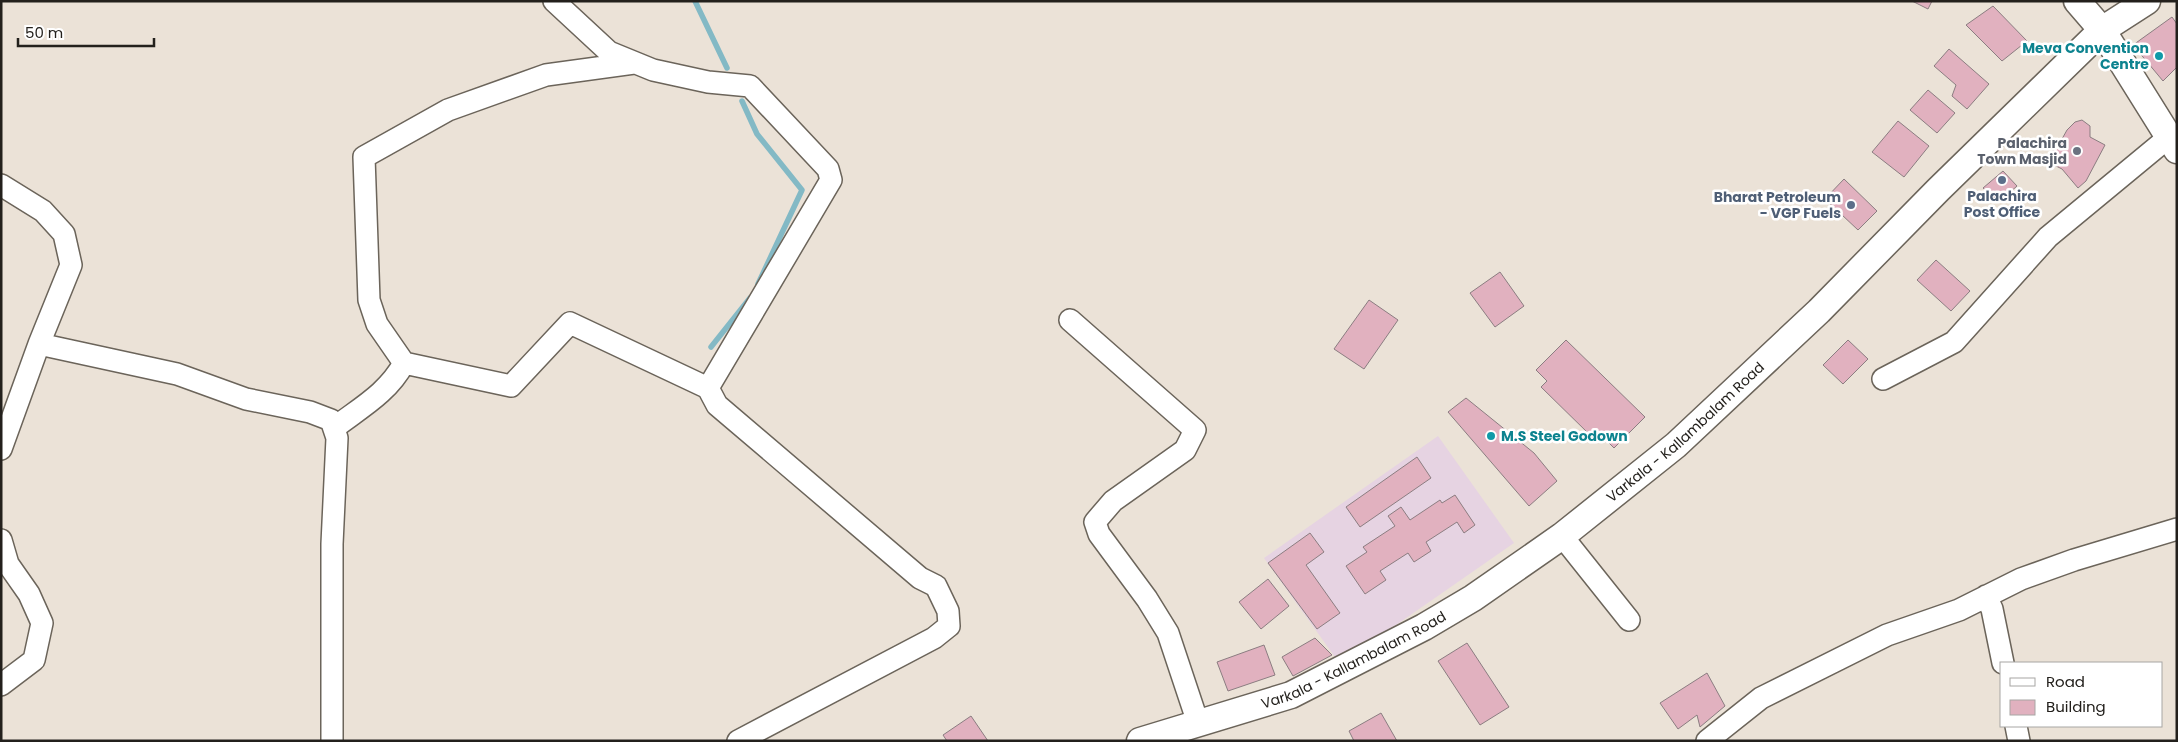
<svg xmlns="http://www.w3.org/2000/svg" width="2178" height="742" font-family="Poppins,sans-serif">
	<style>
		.education { fill: #e6d3e2 }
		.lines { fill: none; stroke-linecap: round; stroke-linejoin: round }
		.stream { stroke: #83b9c5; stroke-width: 5.5 }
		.building { fill: #e1b1bf; stroke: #8b7d81 }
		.minor-casing { stroke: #6b645a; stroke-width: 24 }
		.major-casing { stroke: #6b645a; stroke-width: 29 }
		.minor { stroke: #fff; stroke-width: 21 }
		.major { stroke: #fff; stroke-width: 26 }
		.culture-dot { fill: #0f9aa8; stroke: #fff; stroke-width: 2 }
		.worship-dot { fill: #6b7280; stroke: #fff; stroke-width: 2 }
		.service-dot { fill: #5c6f8a; stroke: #fff; stroke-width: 2 }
		.labels { text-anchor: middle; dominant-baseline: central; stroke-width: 5; stroke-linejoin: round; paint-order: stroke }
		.culture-label { font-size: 14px; font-weight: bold; fill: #0d838f; stroke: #fff; text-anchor: end }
		.worship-label { font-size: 14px; font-weight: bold; fill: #5b616d; stroke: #fff; text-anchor: end }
		.service-label { font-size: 14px; font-weight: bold; fill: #4e5e75; stroke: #fff }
		.street-label { font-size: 14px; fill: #23201c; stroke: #fff }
	</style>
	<rect width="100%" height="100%" fill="#ebe2d7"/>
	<path class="education" d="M1438,436L1514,543L1340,664L1264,558Z"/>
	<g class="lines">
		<path class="stream" d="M695,1L727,68
			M742,101L757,134L802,190L758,284
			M711,347L750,298"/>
	</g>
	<path class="building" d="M1912,1H1932L1928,9Z
		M1993,6L2027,41L2002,61L1966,25Z
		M2172,17L2177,24V67L2163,81L2133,45Z
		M1949,49L1989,84L1967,109L1952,96L1956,85L1934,66Z
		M1928,90L1955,113L1937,133L1910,110Z
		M2082,120L2090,126V137L2105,145L2086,181L2078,188L2062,169L2054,165L2052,158L2055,154L2051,146L2054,139H2062L2067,130L2075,122Z
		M1898,121L1929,146L1904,177L1872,152Z
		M2003,171L2017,186L1999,202L1983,188Z
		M1844,179L1877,211L1858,230L1825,199Z
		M1936,260L1970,291L1951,311L1917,280Z
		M1500,272L1524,306L1495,327L1470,293Z
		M1369,300L1398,320L1364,369L1334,349Z
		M1566,340L1645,417L1614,448L1595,429L1589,434L1541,387L1547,381L1536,370Z
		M1848,340L1868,359L1843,384L1823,365Z
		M1466,398L1534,453L1557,481L1529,506L1448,412Z
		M1417,457L1431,478L1360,527L1346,507Z
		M1455,495L1475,525L1464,533L1457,522L1426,542L1431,551L1414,562L1408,553L1380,571L1386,580L1365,594L1346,566L1367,552L1363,547L1395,526L1388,516L1401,507L1410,520L1440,500L1442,503Z
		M1310,533L1324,552L1306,565L1340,613L1317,629L1268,563Z
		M1268,579L1289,606L1261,629L1239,602Z
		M1315,638L1332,655L1293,676L1282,657Z
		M1467,643L1509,707L1480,725L1438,661Z
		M1264,645L1275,675L1228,691L1217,662Z
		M1707,673L1725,706L1700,727L1697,715L1678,729L1660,703Z
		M1381,713L1397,741H1354L1349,731Z
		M971,716L988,741H947L943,735Z"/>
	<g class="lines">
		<g class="minor-casing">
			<path id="minor" d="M554,1L609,52L653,70L708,82L750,86L828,169L831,180L708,388L717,405L920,578L936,586L948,611L949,626L934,638L738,741
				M1,185L43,211L64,234L71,265L39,344L1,449
				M1070,320L1195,430L1185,450L1113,501L1095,522L1099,534L1147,599L1168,633L1198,723
				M39,344L177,374L246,399L310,412L331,420L337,438L332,544V741
				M404,363L511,386L570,323L708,388
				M1883,379L1954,342L2048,237L2169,137
				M334,428C360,408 388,393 404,363L377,324L369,300L364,157L448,110L546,75L634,63
				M1562,536L1629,620
				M1,540L8,564L29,594L42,623L34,660L1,685
				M1986,596L1992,609L2003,663
				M2016,726L2019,741
				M1707,741L1761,698L1887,635L1959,610L2021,579L2074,560L2177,529"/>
		</g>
		<g class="major-casing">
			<g id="major">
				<path d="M2077,1L2102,30L2177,150"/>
				<path id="s1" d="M1140,741L1291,695L1424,627L1473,598L1562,536L1676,445L1819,311L1938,190L2102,30L2147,1"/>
			</g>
		</g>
		<use href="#minor" class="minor"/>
		<use href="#major" class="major"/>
	</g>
	<g class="culture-dot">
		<circle cx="2159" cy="56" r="5"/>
		<circle cx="1491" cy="436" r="5"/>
	</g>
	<circle class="worship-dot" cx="2077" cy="151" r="5"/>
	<g class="service-dot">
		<circle cx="2002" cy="180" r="5"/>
		<circle cx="1851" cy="205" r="5"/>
	</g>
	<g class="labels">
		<g class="culture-label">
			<text x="2149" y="48">Meva Convention<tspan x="2149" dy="16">Centre</tspan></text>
			<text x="1501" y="436" text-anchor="start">M.S Steel Godown</text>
		</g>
		<g class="worship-label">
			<text x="2067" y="143">Palachira<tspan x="2067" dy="16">Town Masjid</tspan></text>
		</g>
		<g class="service-label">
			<text x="2002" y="196">Palachira<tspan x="2002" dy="16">Post Office</tspan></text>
			<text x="1841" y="197" text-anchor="end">Bharat Petroleum<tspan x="1841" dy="16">- VGP Fuels</tspan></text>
		</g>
		<g class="street-label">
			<text stroke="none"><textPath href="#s1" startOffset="634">Varkala - Kallambalam Road</textPath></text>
			<text stroke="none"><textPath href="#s1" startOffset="229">Varkala - Kallambalam Road</textPath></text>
		</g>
	</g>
	<rect width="2178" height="742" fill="none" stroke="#23201c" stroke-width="5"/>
	<rect x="2000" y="662" width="162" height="65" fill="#ffffff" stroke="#a7a6a4"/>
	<rect x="2010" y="678" width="25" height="8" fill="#ffffff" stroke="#a7a6a4"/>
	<text x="2046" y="687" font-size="15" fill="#23201c">Road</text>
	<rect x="2010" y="700" width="25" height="15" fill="#e1b1bf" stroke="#a7a6a4"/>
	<text x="2046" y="712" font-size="15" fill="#23201c">Building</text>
	<path d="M18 38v8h136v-8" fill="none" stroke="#23201c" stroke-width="2.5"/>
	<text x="25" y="38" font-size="15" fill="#23201c" stroke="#ffffff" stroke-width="4" paint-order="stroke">50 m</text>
</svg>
